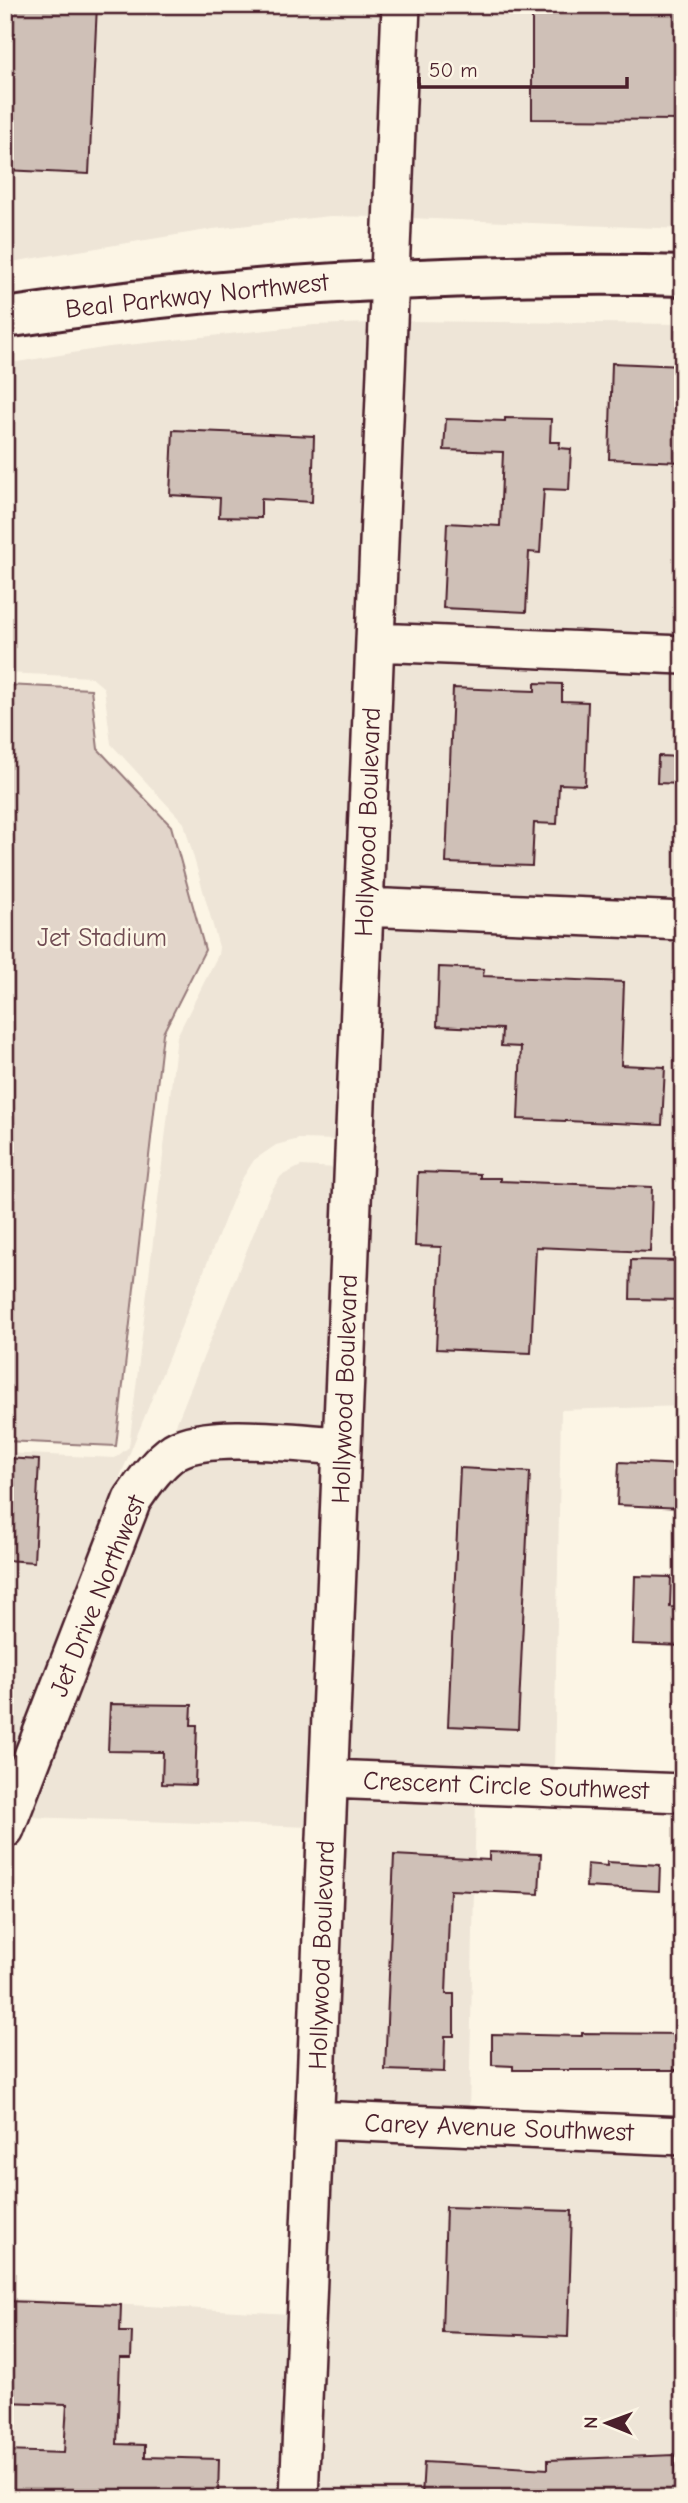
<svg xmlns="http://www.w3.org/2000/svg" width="688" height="2503" font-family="'Comic Neue',sans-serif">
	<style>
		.built { fill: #eee5d7 }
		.green { fill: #e2d5ca; stroke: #967a7a; stroke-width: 2 }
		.building { fill: #cfc0b7; stroke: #4a1f2b; stroke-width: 2 }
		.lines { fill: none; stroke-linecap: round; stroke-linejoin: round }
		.minor-casing { stroke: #4a1f2b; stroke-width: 42 }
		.major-casing { stroke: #4a1f2b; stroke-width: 44 }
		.minor { stroke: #fcf5e5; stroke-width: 37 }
		.major { stroke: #fcf5e5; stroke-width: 38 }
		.labels { text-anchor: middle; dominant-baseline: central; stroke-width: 5; stroke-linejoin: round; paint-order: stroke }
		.street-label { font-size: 26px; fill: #4a1f2b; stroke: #fcf5e5 }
		.park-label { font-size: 26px; fill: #704c53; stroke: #fcf5e5 }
	</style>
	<rect width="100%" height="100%" fill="#fcf5e5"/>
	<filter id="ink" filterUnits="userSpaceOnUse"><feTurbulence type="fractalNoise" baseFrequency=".0143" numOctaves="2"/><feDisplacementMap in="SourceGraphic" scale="14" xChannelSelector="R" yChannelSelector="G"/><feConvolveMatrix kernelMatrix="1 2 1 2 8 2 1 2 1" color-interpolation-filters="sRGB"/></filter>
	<g filter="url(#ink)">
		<path class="built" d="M5,5H385L376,217L330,216L213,229L5,263Z
			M418,5H683V229L409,218Z
			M404,321L683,324V641L392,628Z
			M372,323L340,1140L299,1139L276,1145L254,1160L240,1182L118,1482L87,1576L5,1789V1453L115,1458L129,1447L177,1036L218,955L219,947L184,823L111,744L104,688L91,677L5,673V364L109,347L314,325Z
			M391,656L683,669V907L382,893Z
			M380,921L683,935V1406L561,1410L554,1774L346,1766Z
			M301,1166L338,1168L311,1827L29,1817L149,1491L270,1193L281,1176Z
			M344,1794L476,1799L469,2113L332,2107Z
			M331,2135L672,2149L678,2344L683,2345V2498H316Z
			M5,2298L291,2314L283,2498H5Z"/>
		<path class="green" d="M5,685L91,689L98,749L171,826L205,950L163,1033L116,1446L5,1441Z"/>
		<path class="building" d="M5,5H97L89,174L5,170Z
			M532,7L683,8V120L532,119Z
			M612,363L683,366V462L609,459Z
			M505,418L551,419L550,442H560L559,448L571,449L569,490L544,489L540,553L529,552L526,612L443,608L447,523L500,526L503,452L444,450L446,419L505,421Z
			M173,430L314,436L312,502L261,499V518L219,517L220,498L170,495Z
			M535,683L562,684V701L588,702L585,785L559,784L557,824L534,823L532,866L446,863L453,688L535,691Z
			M658,756L683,757V784L657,783Z
			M439,967L484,969L483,976L624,982L621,1065L665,1067L662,1125L518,1119L521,1047L501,1046L502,1029L437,1026Z
			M418,1172L480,1174V1178H500V1181L652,1187L650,1252L536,1247L531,1353L436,1349L441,1247L415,1246Z
			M631,1260L683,1261V1300L630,1299Z
			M5,1458L39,1460L34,1562L5,1560Z
			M619,1462L683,1465V1508L617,1505Z
			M460,1468L530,1472L518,1729L448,1726Z
			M635,1576L671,1577L670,1607L683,1608V1646L633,1644Z
			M110,1704L192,1705L191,1725H197L195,1785L162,1784L163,1752L108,1751Z
			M489,1852L541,1854L539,1894L450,1890L446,1994H454V2036H445L444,2072L385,2070L394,1855L489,1860Z
			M607,1862L660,1865L659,1891L586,1887L587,1864L607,1866Z
			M582,2033L683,2034V2070H513V2066L492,2065V2034L582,2036Z
			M446,2207L572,2211L568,2337L442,2332Z
			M5,2301L121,2305L120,2332H132L131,2358H120L117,2444L145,2445V2457L219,2459L218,2498H5V2451L64,2453L67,2404L5,2402Z
			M675,2455L676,2498L422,2497L424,2462L548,2469V2460Z"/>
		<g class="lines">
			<g class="minor-casing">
				<path id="minor" d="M375,642L683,655
					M365,907L683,921
					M329,1779L683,1793
					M5,1829L132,1500C144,1483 157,1463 175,1451C208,1431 301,1444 342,1446
					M315,2120L683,2136
					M299,2498L401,5"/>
			</g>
			<g class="major-casing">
				<path id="major" d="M5,318C151,296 297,283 444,278C523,275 603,273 683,276"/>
			</g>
			<use href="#minor" class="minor"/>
			<use href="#major" class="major"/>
		</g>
	</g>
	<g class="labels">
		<g class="street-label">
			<text transform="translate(197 296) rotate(-6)">Beal Parkway Northwest</text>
			<text transform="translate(368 822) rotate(-88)">Hollywood Boulevard</text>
			<text transform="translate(345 1389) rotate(-88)">Hollywood Boulevard</text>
			<text transform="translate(98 1596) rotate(-68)">Jet Drive Northwest</text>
			<text transform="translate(506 1786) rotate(2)">Crescent Circle Southwest</text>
			<text transform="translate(322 1955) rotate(-88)">Hollywood Boulevard</text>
			<text transform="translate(499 2128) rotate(2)">Carey Avenue Southwest</text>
		</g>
		<g class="park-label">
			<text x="102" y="938">Jet Stadium</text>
		</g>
	</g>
	<rect width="688" height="2503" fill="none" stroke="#fcf5e5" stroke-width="28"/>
	<rect x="14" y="14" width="660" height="2475" fill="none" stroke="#4a1f2b" stroke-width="2.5" filter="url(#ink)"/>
	<g transform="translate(607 2423) rotate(271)" stroke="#fcf5e5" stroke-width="5" paint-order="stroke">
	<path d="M0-5L12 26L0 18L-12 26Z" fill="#4a1f2b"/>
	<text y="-10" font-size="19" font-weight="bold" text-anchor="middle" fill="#4a1f2b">N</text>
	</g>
	<path d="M419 77v10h208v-10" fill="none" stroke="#4a1f2b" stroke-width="3.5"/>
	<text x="429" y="77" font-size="21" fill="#4a1f2b" stroke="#fcf5e5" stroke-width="5" paint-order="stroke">50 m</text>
</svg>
